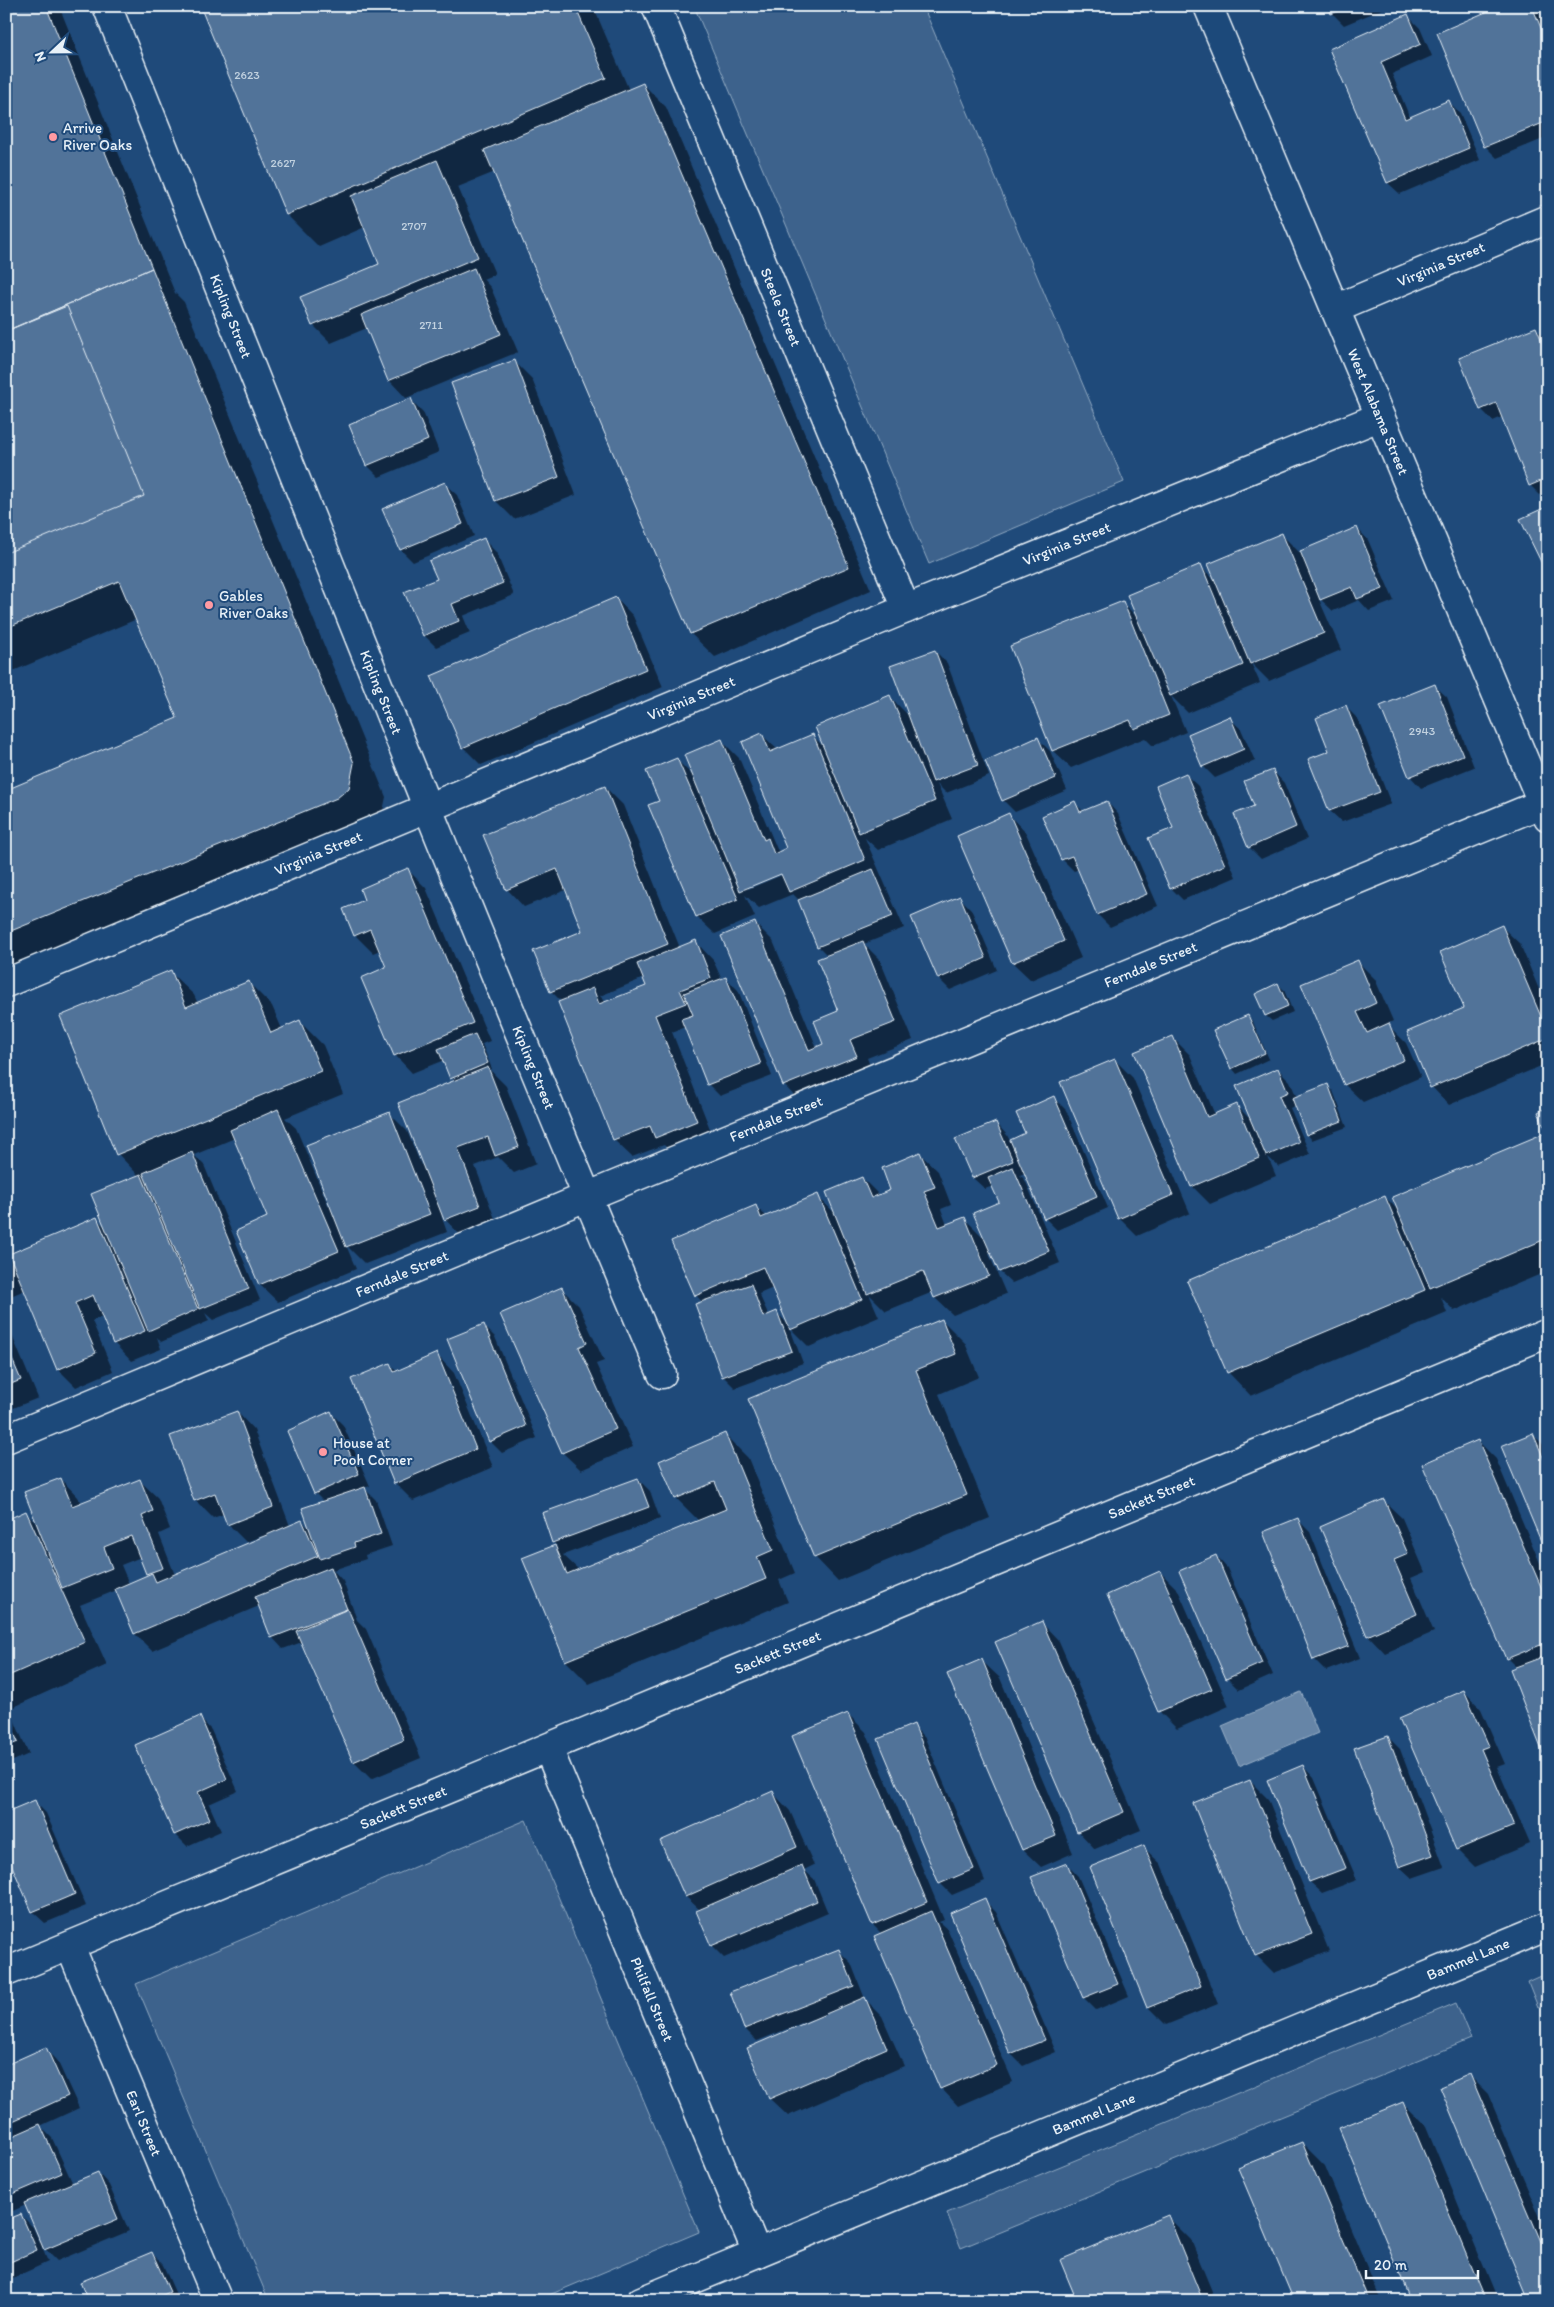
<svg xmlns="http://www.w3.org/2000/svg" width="1554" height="2307" font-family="Itim,sans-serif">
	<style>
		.green { fill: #3c628c; stroke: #92aac2 }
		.water { fill: #6685a7; stroke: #9ab0c7 }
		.shadow { fill: #0007; fill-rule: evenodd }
		.building { fill: #517399; stroke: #e8f1f8 }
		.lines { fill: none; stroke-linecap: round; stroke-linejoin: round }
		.street-casing { stroke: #e8f1f8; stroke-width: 31 }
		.secondary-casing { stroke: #e8f1f8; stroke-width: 31 }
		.street { stroke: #1f4a7a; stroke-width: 28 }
		.secondary { stroke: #1f4a7a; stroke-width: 28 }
		.poi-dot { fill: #ff9aa2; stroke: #1f4a7a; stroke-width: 2 }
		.labels { text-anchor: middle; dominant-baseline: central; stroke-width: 4; stroke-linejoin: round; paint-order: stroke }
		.number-label { font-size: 12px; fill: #c2d2e0 }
		.poi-label { font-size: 15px; fill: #e8f1f8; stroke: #1f4a7a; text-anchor: start }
		.street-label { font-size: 15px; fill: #e8f1f8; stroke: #1f4a7a }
	</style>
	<rect width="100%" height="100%" fill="#1f4a7a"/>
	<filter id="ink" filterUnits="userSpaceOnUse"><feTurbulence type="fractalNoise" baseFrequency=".02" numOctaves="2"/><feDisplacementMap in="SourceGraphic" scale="10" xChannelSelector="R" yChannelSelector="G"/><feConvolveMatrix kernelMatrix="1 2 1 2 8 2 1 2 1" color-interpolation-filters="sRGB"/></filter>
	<g filter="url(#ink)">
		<path class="green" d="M694,6H923L1124,482L929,564Z
			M526,1820L699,2232L535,2301H269L136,1984Z
			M1548,1973V2004L1538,2007L1528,1982Z
			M1456,2003L1471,2039L961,2248L947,2213Z"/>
		<path class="water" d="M1301,1692L1318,1733L1239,1766L1222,1726Z"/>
		<path class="shadow" d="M6,6H59L175,293L184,302L386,797L381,820L20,972L6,958V775L12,789L179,719L137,619L6,674Z
			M201,6H593L629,90L643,84L666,107L871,590L715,657L691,634L495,172L458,187L495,274L483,279L491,288L518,352L406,398L389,380L367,328L331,343L314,326L302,297L380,264L365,227L319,247L287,215Z
			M1329,6H1390L1344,25L1332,13Z
			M1504,6H1536L1548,31V137L1497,158L1485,146Z
			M1408,16L1420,28L1432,56L1392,74L1410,118L1448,101L1460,113L1480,160L1400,194L1388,183L1331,49Z
			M1536,329L1548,340V494L1542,497L1530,485L1502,417L1493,421L1481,409Z
			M514,361L532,379L576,495L514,519L496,501L452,384Z
			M411,400L423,412L439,452L379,477L367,465Z
			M445,484L457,495L474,536L413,562L401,550L384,510Z
			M1357,528L1368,540L1394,601L1369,611L1359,600L1333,611L1318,597L1341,650L1269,681L1251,663L1260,683L1188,713L1171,696L1186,732L1153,746L1145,738L1071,768L1053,751L1012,647L1123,603L1138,618L1200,566L1217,582L1281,534L1303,556Z
			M484,540L496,552L514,595L463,616L470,633L436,647L424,635L438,579Z
			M616,598L633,616L663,687L481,765L463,747Z
			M935,651L947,663L989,776L946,793L937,784L952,819L878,850L865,838L904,928L864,944L880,960L913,1040L867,1058L873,1073L801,1103L784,1085L755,923L773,941L817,1048L825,1044L840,1011L828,956L819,947L800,901L793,894L759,908L745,895L755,917L715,934L697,917L649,806L660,802L677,760L694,777L722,741L739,758L777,849L780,852L788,849L762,735L778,750L813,736L825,748L890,697L910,717ZM787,871V873L748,889V887Z
			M1435,686L1447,697L1474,767L1421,788L1410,776Z
			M1346,707L1358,719L1391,804L1342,822L1330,811Z
			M1229,718L1241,729L1255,761L1215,778L1203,766Z
			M1038,739L1050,751L1067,790L1015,812L1003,800Z
			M1273,771L1284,783L1307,839L1261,859L1249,847L1256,807Z
			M1186,775L1198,786L1236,877L1183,900L1171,888L1175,828Z
			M605,787L623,805L680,948L696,942L713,960L722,980L726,978L738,990L772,1076L720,1096L708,1084L685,1027L672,1032L714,1139L674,1155L664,1145L632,1157L614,1140L562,1002L551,991L583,932L566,890L524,907L507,889ZM644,978L647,986L606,1002L600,996Z
			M1107,802L1118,814L1158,906L1110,927L1098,915L1079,869L1074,871L1062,859L1075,803L1084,812Z
			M1009,815L1026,833L1081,958L1031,980L1013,963L959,836Z
			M408,870L426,888L490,1041L482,1044L492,1069L490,1070L506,1086L536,1164L514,1173L498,1157L475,1166L497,1224L462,1237L441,1215L447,1232L365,1264L346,1245L356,1269L278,1302L260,1285L237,1231L269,1218L235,1138L194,1155L204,1165L260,1300L213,1320L205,1313L209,1321L161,1342L157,1337L161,1349L131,1361L114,1343L103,1316L92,1321L113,1371L76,1387L58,1369L25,1290L6,1298V1232L14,1253L97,1219L107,1229L139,1176L118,1154L170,972L194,995L198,1004L249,983L272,1006L282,1029L300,1022L323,1045L343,1094L285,1118L296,1128L329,1207L389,1113L407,1131L421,1165L423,1164L455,1082L444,1060L412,1073L395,1055L388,968L380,950L373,953L355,935L366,901Z
			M959,897L971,909L997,970L950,990L939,979Z
			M1502,927L1520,944L1548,1011V1063L1449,1105L1432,1087Z
			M1358,962L1375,979L1393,1021L1387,1024L1406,1043L1421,1077L1363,1102L1345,1085Z
			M1278,984L1284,990L1293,1012L1272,1021L1266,1016L1256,994Z
			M1248,1016L1253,1022L1269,1059L1237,1074L1232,1068Z
			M1173,1038L1190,1055L1215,1115L1237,1106L1252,1121L1278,1069L1290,1081L1297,1098L1328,1086L1333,1091L1347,1127L1312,1140L1307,1134L1296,1105L1290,1108L1310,1154L1279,1167L1268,1157L1276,1176L1210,1204L1192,1186Z
			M1115,1060L1133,1078L1190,1213L1137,1236L1119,1218Z
			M1054,1098L1066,1110L1108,1208L1057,1230L1045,1218L1025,1173L1020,1175L1025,1180L1060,1263L1012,1283L1000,1272L992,1253L989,1254L1006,1294L953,1315L935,1298L933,1292L886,1311L869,1294L879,1317L809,1347L790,1328L803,1363L735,1388L723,1376L703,1303L696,1295L755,1206L767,1217L817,1196L837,1215L862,1178L879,1195L892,1190L920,1154L938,1171L951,1205L941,1209L947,1225L964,1218L985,1239L1000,1203L993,1186L985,1189L973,1178L957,1139L996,1123L1007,1135L1010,1141L1026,1134ZM773,1288L789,1325L777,1313L769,1316L759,1294Z
			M1548,1132V1271L1454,1311L1441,1297L1447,1313L1251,1396L1228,1372L1385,1197L1399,1211Z
			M561,1288L579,1306L604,1361L596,1364L633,1447L581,1470L563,1453L502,1314Z
			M942,1320L965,1343L979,1377L939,1394L990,1518L838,1581L815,1557Z
			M6,1321L38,1398L6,1411Z
			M483,1325L495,1337L537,1438L502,1453L490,1441Z
			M437,1355L454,1373L493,1467L413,1501L395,1483L390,1364L397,1371Z
			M237,1412L254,1430L290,1526L302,1521L311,1530L324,1502L315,1493L331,1413L343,1425L370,1486L364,1488L376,1500L392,1546L365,1555L366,1559L333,1570L343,1581L357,1620L366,1629L421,1758L371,1779L354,1762L302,1642L283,1649L272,1637L259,1606L152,1651L135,1634L117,1590L80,1605L107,1665L7,1710L12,1715L29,1754L6,1764V1521L26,1513L39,1526L61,1479L78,1497L81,1504L140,1481L158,1498L170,1529L159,1534L175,1575L263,1538L262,1536L246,1542L228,1524L224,1514L213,1518L195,1500ZM141,1557L150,1576L129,1584L121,1565Z
			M1532,1434L1548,1449V1555Z
			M725,1435L748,1458L795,1573L779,1580L788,1602L589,1684L566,1661L524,1559L557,1546L553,1542L638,1479L650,1491L660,1519L563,1555L579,1570L699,1521L676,1498Z
			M1478,1441L1496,1459L1548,1582V1762L1517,1668L1507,1658L1424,1464Z
			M1384,1501L1402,1518L1425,1572L1411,1578L1434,1632L1385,1653L1368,1635Z
			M1298,1520L1310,1532L1360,1658L1326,1671L1314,1659Z
			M1216,1556L1227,1568L1273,1675L1239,1690L1227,1678Z
			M1160,1572L1178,1590L1229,1706L1177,1729L1159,1711Z
			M1042,1623L1059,1641L1141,1830L1095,1849L1078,1831Z
			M982,1661L1000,1678L1073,1853L1041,1867L1023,1850Z
			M1464,1691L1481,1709L1505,1764L1497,1767L1530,1844L1475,1867L1457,1849Z
			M848,1714L866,1732L944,1920L939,1922L948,1930L1013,2082L958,2106L941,2088L882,1934L873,1925L794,1737Z
			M200,1718L211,1730L238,1791L209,1804L221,1831L187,1846L175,1834Z
			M913,1726L925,1738L985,1881L952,1895L940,1883Z
			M1388,1737L1400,1749L1444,1867L1412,1878L1400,1867Z
			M1303,1766L1314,1778L1357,1880L1322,1893L1310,1882L1268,1781Z
			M1250,1781L1268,1799L1329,1951L1274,1973L1256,1955Z
			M773,1793L790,1811L814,1865L804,1870L814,1879L828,1913L724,1958L712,1946L697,1911L700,1910L686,1897L661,1842Z
			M34,1801L46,1813L86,1906L45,1923L33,1912L6,1849Z
			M1143,1847L1161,1864L1218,2004L1166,2025L1148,2007Z
			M1066,1864L1078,1876L1129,1996L1096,2010L1084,1998L1033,1878Z
			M984,1900L996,1912L1056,2052L1023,2066L1011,2054L952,1914Z
			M6,1915L14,1933L6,1936Z
			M839,1951L851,1963L865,1999L882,2016L904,2066L788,2116L770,2099L749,2049L813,2021L812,2019L757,2041L745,2029L731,1992Z
			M45,2048L57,2060L79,2108L40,2126L52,2138L73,2184L98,2173L109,2185L129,2231L57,2261L41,2245L48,2262L6,2281V2222L21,2215L33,2227L40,2243L42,2242L26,2205L6,2214V2066Z
			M1470,2076L1488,2094L1548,2236V2301Z
			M1403,2103L1426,2126L1498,2301H1412Z
			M1302,2143L1325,2166L1381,2301H1295Z
			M1168,2217L1191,2240L1216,2301H1078Z
			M152,2253L163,2265L179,2301H89Z"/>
		<path class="building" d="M6,6H46L152,268L6,331Z
			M200,6H575L606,78L286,215Z
			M1328,6H1350L1331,14Z
			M1500,6H1532L1548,45V121L1484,147L1437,33Z
			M1408,14L1421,44L1381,62L1405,119L1449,100L1469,148L1387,183L1329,49Z
			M643,83L849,567L690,634L484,150Z
			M437,160L478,257L312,326L300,297L379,264L351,196Z
			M152,268L354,763L349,788L337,798L6,933V790L177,718L119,581L6,628V331Z
			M474,268L501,334L388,381L361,315Z
			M67,306L144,496L6,553V331Z
			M1536,327L1548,355V478L1529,486L1496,403L1480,410L1459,358Z
			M515,360L559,477L495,501L451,383Z
			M411,398L428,440L366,466L349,425Z
			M445,482L463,524L400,550L382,509Z
			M1548,506V571L1546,572L1520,519Z
			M1357,527L1383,589L1357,599L1352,587L1320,600L1300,551Z
			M1282,533L1324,633L1250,664L1208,564Z
			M484,538L503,583L452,604L459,621L423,636L404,592L437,579L429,561Z
			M1201,564L1243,665L1170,696L1127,595Z
			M616,597L646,669L462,748L431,676Z
			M1123,601L1169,715L1134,729L1130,720L1052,751L1010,646Z
			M935,650L978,765L933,782L890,666Z
			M1435,684L1463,755L1409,777L1380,706Z
			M890,695L935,801L859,833L815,727Z
			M1346,705L1380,792L1329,811L1308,759L1329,751L1316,718Z
			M1230,716L1244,749L1202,767L1188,734Z
			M762,733L770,752L813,734L865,860L789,892L781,874L740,891L684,755L722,739L764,840L768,838L774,854L786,848L742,742Z
			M1038,737L1056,778L1002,801L985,761Z
			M677,758L738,899L696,917L648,805L659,801L646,771Z
			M1273,770L1296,827L1248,848L1234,814L1254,806L1244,781Z
			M1186,773L1225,865L1170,889L1148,838L1173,828L1156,786Z
			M605,786L668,944L550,992L533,951L582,931L557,869L506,890L483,835Z
			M1075,801L1080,812L1107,801L1147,894L1097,915L1072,856L1061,860L1042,816Z
			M1009,813L1064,941L1012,963L957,836Z
			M408,868L473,1023L394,1056L361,978L386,967L370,929L354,936L343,909L364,900L360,889Z
			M873,869L893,916L817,947L798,900Z
			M960,896L986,958L938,979L911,917Z
			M755,922L809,1050L823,1044L814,1021L838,1011L817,959L863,941L896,1022L850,1040L857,1056L783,1086L721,936Z
			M1502,925L1548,1033V1038L1430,1088L1407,1032L1464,1008L1440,952Z
			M696,940L711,978L680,990L686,1003L655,1015L697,1121L655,1138L650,1126L613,1140L558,1002L593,988L599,1004L646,986L637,964Z
			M1358,960L1376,1003L1357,1012L1367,1033L1389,1023L1404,1060L1344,1085L1301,984Z
			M171,970L186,1007L249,981L271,1033L300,1020L321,1071L116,1155L60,1016Z
			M726,977L761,1064L707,1085L681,1019L693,1015L684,993Z
			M1278,983L1288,1006L1265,1016L1255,994Z
			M1248,1015L1265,1053L1231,1069L1213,1030Z
			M475,1034L488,1063L450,1079L438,1049Z
			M1173,1036L1207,1117L1237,1104L1259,1158L1191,1187L1134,1052Z
			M1115,1059L1173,1195L1118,1219L1060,1082Z
			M488,1067L519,1147L495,1156L488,1137L458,1148L480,1206L444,1220L398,1103Z
			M1278,1068L1288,1092L1279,1096L1299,1142L1266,1156L1236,1086Z
			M1328,1084L1342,1121L1306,1135L1292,1098Z
			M1054,1096L1097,1196L1044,1219L1010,1140L1025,1133L1016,1113Z
			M1548,1107V1238L1430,1288L1392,1197L1547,1132L1538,1112Z
			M278,1109L339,1251L259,1285L236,1231L267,1217L230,1130Z
			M390,1112L430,1214L346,1247L306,1145Z
			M996,1122L1013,1161L972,1178L955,1139Z
			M192,1152L249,1289L200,1309L143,1173Z
			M920,1152L935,1187L924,1191L939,1227L965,1217L989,1276L934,1298L923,1271L867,1294L826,1192L862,1177L871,1198L890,1190L882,1168Z
			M1013,1167L1049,1251L999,1272L973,1213L999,1202L988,1178Z
			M141,1174L198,1309L148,1331L91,1194Z
			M818,1194L862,1299L790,1330L763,1267L695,1296L671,1241L756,1205L761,1218Z
			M1385,1196L1425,1290L1227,1373L1187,1281Z
			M97,1217L145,1331L113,1344L93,1295L75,1303L96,1353L57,1370L9,1254Z
			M751,1284L763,1317L777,1311L792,1351L722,1377L695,1304Z
			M562,1287L587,1343L579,1347L616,1429L562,1453L500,1314Z
			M942,1319L956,1354L916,1370L967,1495L814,1558L748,1399Z
			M484,1324L526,1426L489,1442L447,1339Z
			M6,1345L21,1380L6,1386Z
			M437,1353L476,1449L394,1484L351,1379L390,1363L394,1372Z
			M237,1411L273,1507L227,1525L215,1493L194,1501L170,1436Z
			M331,1411L359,1474L314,1494L287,1431Z
			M725,1433L773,1550L757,1557L766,1579L565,1661L522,1558L555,1545L567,1574L726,1509L715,1482L675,1499L659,1461Z
			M1533,1433L1548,1469V1558L1501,1446Z
			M1478,1440L1548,1603V1642L1506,1659L1422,1464Z
			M61,1478L72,1506L140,1479L153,1511L142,1516L163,1568L146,1574L131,1536L104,1547L112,1568L62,1588L24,1492Z
			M638,1478L649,1507L552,1543L542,1513Z
			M365,1487L381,1534L354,1543L355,1547L320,1559L302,1508Z
			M1384,1499L1408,1554L1394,1560L1417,1614L1367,1636L1320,1527Z
			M26,1511L85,1642L6,1677V1520Z
			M1298,1518L1349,1646L1313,1660L1263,1532Z
			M302,1520L318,1556L134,1634L115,1589L152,1573L156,1582Z
			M1216,1555L1262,1663L1226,1679L1179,1571Z
			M331,1567L347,1609L271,1638L255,1597Z
			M1160,1571L1212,1689L1158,1712L1107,1595Z
			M348,1609L404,1740L353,1762L296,1631Z
			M1042,1621L1124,1812L1077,1832L995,1642Z
			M1548,1655V1766L1510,1669Z
			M982,1659L1056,1836L1022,1850L947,1674Z
			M1464,1690L1489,1746L1481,1749L1514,1826L1456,1850L1399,1718Z
			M848,1713L927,1902L872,1925L792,1736Z
			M6,1715L18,1742L6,1747Z
			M200,1716L227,1779L198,1792L210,1819L174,1835L135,1745Z
			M914,1724L974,1869L939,1884L878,1739Z
			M1388,1736L1433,1855L1399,1867L1354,1748Z
			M1303,1765L1346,1868L1309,1882L1267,1780Z
			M1250,1780L1312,1934L1255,1956L1193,1803Z
			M773,1791L797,1847L685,1897L660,1841Z
			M35,1800L75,1894L32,1912L6,1852V1812Z
			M1144,1845L1201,1986L1147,2008L1090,1867Z
			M1067,1863L1118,1984L1083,1998L1031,1877Z
			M802,1865L817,1901L711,1946L696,1911Z
			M985,1898L1045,2040L1010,2054L950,1913Z
			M931,1911L997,2065L940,2089L874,1936Z
			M839,1949L854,1986L744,2029L730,1992Z
			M865,1997L887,2048L769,2099L747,2048Z
			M46,2047L68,2096L6,2124V2065Z
			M1470,2074L1548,2258V2301H1529L1440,2087Z
			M1403,2102L1486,2301H1411L1339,2128Z
			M40,2124L62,2173L6,2197V2139Z
			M1302,2142L1369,2301H1294L1238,2168Z
			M98,2172L118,2219L44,2250L24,2203Z
			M21,2214L37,2250L6,2264V2220Z
			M1168,2215L1203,2301H1077L1060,2260Z
			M152,2252L170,2292L149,2301H88L80,2282Z
			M71,2295L74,2301H56Z"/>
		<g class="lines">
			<g class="street-casing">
				<g id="street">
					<path id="s1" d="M107,6C290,463 469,921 662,1374"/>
					<path id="s2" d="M656,6L906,609"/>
					<path id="s3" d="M1335,309L1548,219"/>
					<path id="s4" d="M6,983L906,609L1379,417"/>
					<path id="s5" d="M6,1439L586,1197L1548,801"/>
					<path id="s6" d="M548,1748L757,2253"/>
					<path id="s7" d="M70,1946L218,2301"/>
					<path id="s8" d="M6,1972L1548,1333"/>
					<path id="s9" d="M641,2301L1548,1926"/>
				</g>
			</g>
			<g class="secondary-casing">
				<g id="secondary">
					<path id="s10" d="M1208,6L1548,817"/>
				</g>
			</g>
			<use href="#street" class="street"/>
			<use href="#secondary" class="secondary"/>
		</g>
	</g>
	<g class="poi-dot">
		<circle cx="53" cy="137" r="5"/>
		<circle cx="209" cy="605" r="5"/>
		<circle cx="323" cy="1452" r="5"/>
	</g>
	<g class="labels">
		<g class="number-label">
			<text x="247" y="75">2623</text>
			<text x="283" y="163">2627</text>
			<text x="414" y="226">2707</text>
			<text x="431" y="325">2711</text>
			<text x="1422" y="731">2943</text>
		</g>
		<g class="poi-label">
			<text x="63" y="128">Arrive<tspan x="63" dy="17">River Oaks</tspan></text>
			<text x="219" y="596">Gables<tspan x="219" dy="17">River Oaks</tspan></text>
			<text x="333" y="1443">House at<tspan x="333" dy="17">Pooh Corner</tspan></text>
		</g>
		<g class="street-label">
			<text stroke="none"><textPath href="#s3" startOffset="115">Virginia Street</textPath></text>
			<text stroke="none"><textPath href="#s2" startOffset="326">Steele Street</textPath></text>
			<text stroke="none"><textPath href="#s1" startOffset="334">Kipling Street</textPath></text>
			<text stroke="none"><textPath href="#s10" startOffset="440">West Alabama Street</textPath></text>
			<text stroke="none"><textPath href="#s4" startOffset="1148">Virginia Street</textPath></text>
			<text stroke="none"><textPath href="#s1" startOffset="739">Kipling Street</textPath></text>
			<text stroke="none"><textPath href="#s4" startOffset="742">Virginia Street</textPath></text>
			<text stroke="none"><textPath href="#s4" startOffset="338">Virginia Street</textPath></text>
			<text stroke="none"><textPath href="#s5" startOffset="1239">Ferndale Street</textPath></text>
			<text stroke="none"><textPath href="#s1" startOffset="1144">Kipling Street</textPath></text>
			<text stroke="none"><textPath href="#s5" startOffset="834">Ferndale Street</textPath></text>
			<text stroke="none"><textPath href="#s5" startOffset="429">Ferndale Street</textPath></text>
			<text stroke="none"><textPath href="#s8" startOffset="1240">Sackett Street</textPath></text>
			<text stroke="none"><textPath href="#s8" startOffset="835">Sackett Street</textPath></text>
			<text stroke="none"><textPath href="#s8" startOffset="430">Sackett Street</textPath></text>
			<text stroke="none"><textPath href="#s9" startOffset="895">Bammel Lane</textPath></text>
			<text stroke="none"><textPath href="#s6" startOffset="272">Philfall Street</textPath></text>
			<text stroke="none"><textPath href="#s9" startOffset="490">Bammel Lane</textPath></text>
			<text stroke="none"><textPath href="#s7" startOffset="192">Earl Street</textPath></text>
		</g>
	</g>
	<rect width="1554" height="2307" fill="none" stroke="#1f4a7a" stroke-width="25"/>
	<rect x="12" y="12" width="1529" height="2282" fill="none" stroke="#e8f1f8" stroke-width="2" filter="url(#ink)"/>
	<g transform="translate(52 52) rotate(248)" stroke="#1f4a7a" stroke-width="4" paint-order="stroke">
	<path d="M0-4L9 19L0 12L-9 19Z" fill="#e8f1f8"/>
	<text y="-8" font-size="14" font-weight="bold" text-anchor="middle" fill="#e8f1f8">N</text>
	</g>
	<path d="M1366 2270v8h112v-8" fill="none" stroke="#e8f1f8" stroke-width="2.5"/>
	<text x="1374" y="2270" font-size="15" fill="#e8f1f8" stroke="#1f4a7a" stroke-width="4" paint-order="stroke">20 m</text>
</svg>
